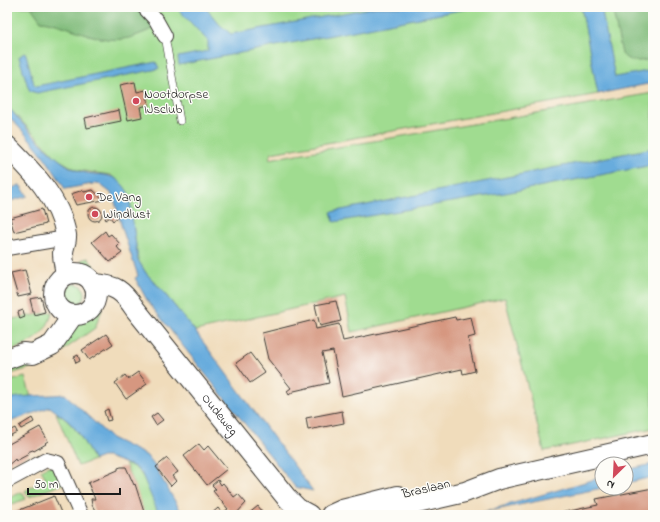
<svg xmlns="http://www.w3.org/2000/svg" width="660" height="522" font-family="'Indie Flower',sans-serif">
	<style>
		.green { fill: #a0dc90; stroke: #5e7c56 }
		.forest { fill: #80bc7a; stroke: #4e6c4b }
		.water { fill: #67acdd; stroke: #42647c }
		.building { fill: #d69780 }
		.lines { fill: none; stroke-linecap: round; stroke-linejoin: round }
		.service-casing { stroke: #3c3934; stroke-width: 8 }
		.minor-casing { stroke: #3c3934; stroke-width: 16 }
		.secondary-casing { stroke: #3c3934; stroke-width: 22 }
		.service { stroke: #fff; stroke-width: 7 }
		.minor { stroke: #fff; stroke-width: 14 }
		.secondary { stroke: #fff; stroke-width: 20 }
		.poi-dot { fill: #d1495b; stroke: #fdfcf7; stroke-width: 1.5 }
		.labels { text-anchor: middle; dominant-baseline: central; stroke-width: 3; stroke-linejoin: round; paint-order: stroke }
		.poi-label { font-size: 13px; fill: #1c1c1c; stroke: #fdfcf7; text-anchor: start }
		.street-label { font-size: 13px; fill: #1c1c1c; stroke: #fdfcf7 }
	</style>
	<rect width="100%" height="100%" fill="#fdfcf7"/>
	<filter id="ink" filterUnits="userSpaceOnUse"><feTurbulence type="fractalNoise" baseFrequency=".025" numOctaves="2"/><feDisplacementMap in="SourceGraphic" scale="8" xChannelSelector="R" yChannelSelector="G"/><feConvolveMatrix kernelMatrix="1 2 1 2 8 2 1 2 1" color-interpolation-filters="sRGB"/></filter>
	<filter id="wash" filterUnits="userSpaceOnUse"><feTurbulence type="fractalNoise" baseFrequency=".012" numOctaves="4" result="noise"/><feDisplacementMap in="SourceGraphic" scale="16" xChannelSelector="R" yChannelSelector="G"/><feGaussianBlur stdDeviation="0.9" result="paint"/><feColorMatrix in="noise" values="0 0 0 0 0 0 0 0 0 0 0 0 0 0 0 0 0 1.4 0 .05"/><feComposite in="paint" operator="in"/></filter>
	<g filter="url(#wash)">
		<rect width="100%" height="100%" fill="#f0dcbb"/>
		<path class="green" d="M7,7H653V76L615,84L598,94L271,153L269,159L653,93V428L544,451L505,298L352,332L345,297L195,331L160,288L146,273L138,260L129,194L111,175L77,170L58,159L7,106Z
			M88,258L98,272L109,279C95,276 87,274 81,260Z
			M65 294a10 10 0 1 1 20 0a10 10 0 1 1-20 0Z
			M103,307L95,328L58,354L27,369L7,375V366L76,321L86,317Z
			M52,312C47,336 28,344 7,352V320Z
			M25,377L31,396L7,399V382Z
			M56,413C75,423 84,442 94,460L78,466Z
			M125,463C147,470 151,495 159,515H143L144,512Z
			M49,466H53L63,484L29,497L25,491L46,478L41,470Z
			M22,492L26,499L7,506V499Z"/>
		<path class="forest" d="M31,7H133L144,14L154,26L153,29C144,32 133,38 123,39C95,43 69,24 41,21Z
			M612,7H653V59C641,61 630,64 622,54Z"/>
		<path class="water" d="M176,7H205L220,25L231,34L376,7H476L179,65L178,57L208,51V41Z
			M581,7H601L615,77L653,70V83L598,94Z
			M24,53L26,54L34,84L36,86L156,62L159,68L158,69L37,93L30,91L28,87L19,57Z
			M7,106C23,124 54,161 76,170C100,179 114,167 129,194L138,260L146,273L160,288L195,331L313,491L295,487L148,302L135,278L138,276L122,228L115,202L111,193L98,183L65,189C47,158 32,140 7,115Z
			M653,148V165L511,192L334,222L331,212Z
			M20,185L28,196L7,202V190Z
			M65,394L111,438L146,455L154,465L183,515H159L141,472L133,466L108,457H102L94,460L78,432L68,421L50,407L7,423V399C26,395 46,396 65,394Z
			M653,464V477L626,483V470Z
			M602,477V488L480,513Z"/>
		<g id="blocks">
			<path class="building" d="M135,82L137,92L146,90L149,105L140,107L142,117L128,120L120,85Z
				M119,110L121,121L87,128L85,118Z
				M83,190L84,192L93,190L104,200L76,205L71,194Z
				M88 214a7 7 0 1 1 14 0a7 7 0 1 1-14 0Z
				M42,209L46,224L14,232L10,218Z
				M115,209L118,217L113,221L110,217L106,220L105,218Z
				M105,231L108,236L111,234L120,244L117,247L122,253L110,262L92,242Z
				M25,270L32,294L18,297L11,273Z
				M41,297L45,312L34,315L30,299Z
				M336,301L341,321L320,326L315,305Z
				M23,310L25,317L20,319L18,312Z
				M455,317L456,320L471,317L475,336L468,338L475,371L463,374L462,369L342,396L333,351L322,353L329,383L294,391L289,395L287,391L291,388L268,359L262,333L314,320L316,329L339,324L343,341Z
				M106,334L113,344L89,360L82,350Z
				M250,353L265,373L250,383L236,363Z
				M78,355L80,361L76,363L74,357Z
				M138,372L147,384L126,399L115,383L125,375L128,379Z
				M108,409L111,420L107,421L104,411Z
				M342,411L344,423L308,430L306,418Z
				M157,413L163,420L156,425L151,417Z
				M32,418L34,422L21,429L19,426Z
				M40,427L48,441L45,443L46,444L34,451L33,450L30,451L28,452L29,454L16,461L15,459L13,461L7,466V445Z
				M15,428L17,432L7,437V432Z
				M199,444L204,450L208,446L227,469L207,485L184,456Z
				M167,458L178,472L172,476L176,481L171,486L156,467Z
				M121,467H126L134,485L135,484L144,512L142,515H101L100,511L97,514L92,505L91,499H95L88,483L118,470V468Z
				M218,480L221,485L223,483L234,497L238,494L246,503L235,515H210L218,508L222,513L228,509L213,491L216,489L212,485Z
				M653,488V515H551L598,505L596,499Z
				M54,496L62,515H8L17,511Z
				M258,506L265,515H247Z"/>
		</g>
	</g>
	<g filter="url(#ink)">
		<use href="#blocks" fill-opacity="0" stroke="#3c3934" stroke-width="1"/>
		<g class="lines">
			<g class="service-casing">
				<path id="service" d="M165,36L180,121"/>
			</g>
			<g class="minor-casing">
				<path id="minor" d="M144,7L156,20L165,36
					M7,248L66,238
					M7,481L46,460L58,463L81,515"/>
			</g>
			<g class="secondary-casing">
				<g id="secondary">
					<path d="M7,146C31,170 60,199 66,235C67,241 63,247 63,253C63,260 65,268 66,274"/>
					<circle cx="75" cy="294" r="21"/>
					<path id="s1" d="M93,284C116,285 123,291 135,309L286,497L298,509L309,515"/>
					<path d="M7,359L23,353L33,354L52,345L73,315"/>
					<path d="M331,515L342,510L398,496"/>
					<path d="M378,515L400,507L465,492L499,479L653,444"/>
				</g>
			</g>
			<use href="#service" class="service"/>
			<use href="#minor" class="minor"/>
			<use href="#secondary" class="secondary"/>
		</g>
	</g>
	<g class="poi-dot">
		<circle cx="136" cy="101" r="4"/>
		<circle cx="89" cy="197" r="4"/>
		<circle cx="95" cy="214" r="4"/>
	</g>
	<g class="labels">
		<g class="poi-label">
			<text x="144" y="94">Nootdorpse<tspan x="144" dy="15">IJsclub</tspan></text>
			<text x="97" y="197">De Vang</text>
			<text x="103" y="214">Windlust</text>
		</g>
		<g class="street-label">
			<text stroke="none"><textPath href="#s1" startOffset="187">Oudeweg</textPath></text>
			<text transform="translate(426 489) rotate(-13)">Braslaan</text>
		</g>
	</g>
	<rect width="660" height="522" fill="none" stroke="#fdfcf7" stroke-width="24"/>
	<g transform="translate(614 476) rotate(204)"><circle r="19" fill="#fdfcf7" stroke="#a3a29f"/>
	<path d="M0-3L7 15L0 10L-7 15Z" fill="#d1495b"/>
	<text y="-6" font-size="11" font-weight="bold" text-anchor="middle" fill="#1c1c1c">N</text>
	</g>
	<path d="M28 488v6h92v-6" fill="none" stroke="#1c1c1c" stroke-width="2"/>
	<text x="34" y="488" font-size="12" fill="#1c1c1c" stroke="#fdfcf7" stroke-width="3" paint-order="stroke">50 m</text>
</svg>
